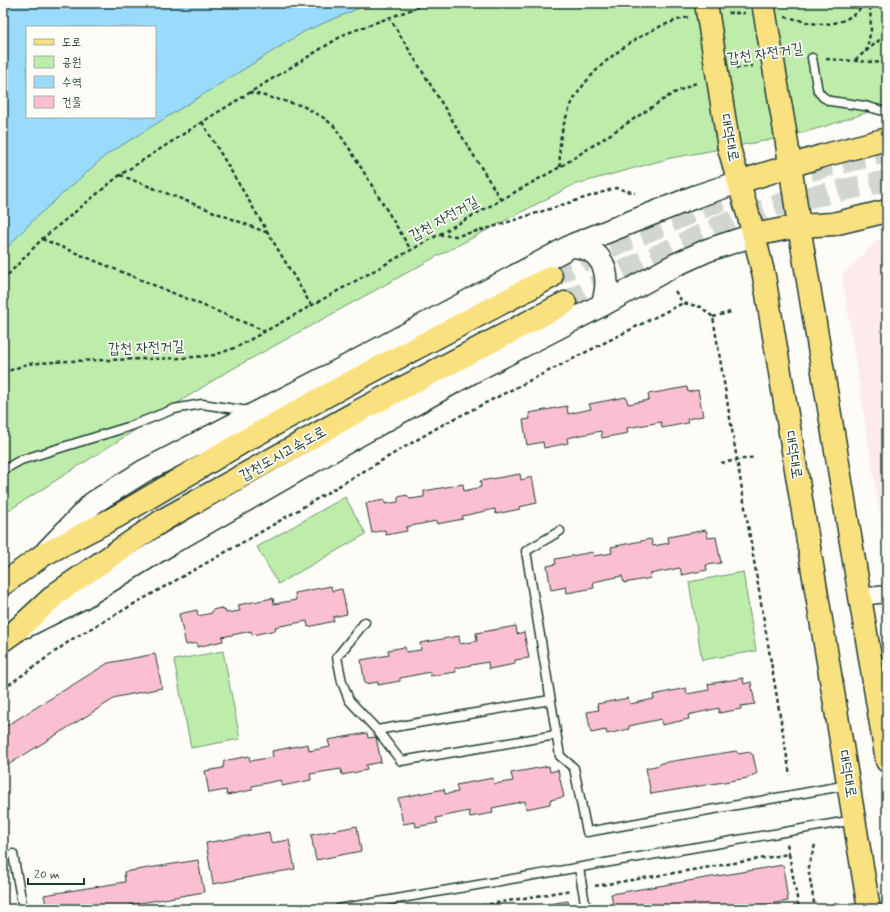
<svg xmlns="http://www.w3.org/2000/svg" width="890" height="912" font-family="Mynerve,'Poor Story',sans-serif">
	<style>
		.built { fill: #fceaec }
		.green { fill: #beedab; stroke: #6e9570 }
		.water { fill: #9adbfc; stroke: #699cac; fill-rule: evenodd }
		.building { fill: #fac0d2; stroke: #1f3d34 }
		.lines { fill: none; stroke-linecap: round; stroke-linejoin: round }
		.highway-tunnel { stroke: #d1d6d0; stroke-width: 22; stroke-dasharray: 22 11; stroke-linecap: butt }
		.lane-casing { stroke: #1f3d34; stroke-width: 11 }
		.street-casing { stroke: #1f3d34; stroke-width: 19 }
		.secondary-casing { stroke: #1f3d34; stroke-width: 25 }
		.primary-casing { stroke: #1f3d34; stroke-width: 25 }
		.highway-casing { stroke: #1f3d34; stroke-width: 25 }
		.path { stroke: #1f3d34; stroke-width: 2.5; stroke-dasharray: 4 3; stroke-linecap: butt }
		.lane { stroke: #fdfcf7; stroke-width: 8 }
		.street { stroke: #fdfcf7; stroke-width: 16 }
		.secondary { stroke: #fdfcf7; stroke-width: 22 }
		.primary { stroke: #fae180; stroke-width: 22 }
		.highway { stroke: #fae180; stroke-width: 22 }
		.primary-bridge-casing { stroke: #1f3d34; stroke-width: 25; stroke-linecap: butt }
		.primary-bridge { stroke: #fae180; stroke-width: 22 }
		.labels { text-anchor: middle; dominant-baseline: central; stroke-width: 3.5; stroke-linejoin: round; paint-order: stroke }
		.street-label { font-size: 15px; fill: #1f3d34; stroke: #fdfcf7 }
	</style>
	<rect width="100%" height="100%" fill="#fdfcf7"/>
	<filter id="ink" filterUnits="userSpaceOnUse"><feTurbulence type="fractalNoise" baseFrequency=".025" numOctaves="2"/><feDisplacementMap in="SourceGraphic" scale="8" xChannelSelector="R" yChannelSelector="G"/><feConvolveMatrix kernelMatrix="1 2 1 2 8 2 1 2 1" color-interpolation-filters="sRGB"/></filter>
	<g filter="url(#ink)">
		<path class="built" d="M887,236V549L885,548L842,275L881,237Z"/>
		<path class="green" d="M371,3H887V106L823,127L786,137L671,158L573,185L430,260L225,373L3,514V252L33,220L106,155L305,31Z
			M345,497L366,534L278,584L257,547Z
			M743,572L756,651L702,660L689,582Z
			M223,651L240,739L191,748L174,660Z"/>
		<path class="water" d="M3,3H371L305,31L106,155L33,220L3,252ZM27,27H155V117H27Z"/>
		<path class="building" d="M687,387L688,392L698,390L703,416L687,419L688,423L662,428L661,422L627,428L628,433L602,438L601,431L567,438L568,443L544,448L543,442L527,445L523,420L530,419L529,413L567,406L568,414L591,409L589,404L626,397L628,404L649,400L648,394Z
			M520,474L521,480L532,477L537,503L519,507L520,509L496,514L495,509L462,516L463,519L437,524L436,521L406,527L407,531L386,535L385,530L372,533L366,503L385,500V504L398,502V497L407,495L410,499L424,497V491L463,484L464,491L481,487L480,481Z
			M706,530L708,538L716,537L721,563L706,565L707,570L682,575L680,568L650,574L651,578L624,583L622,576L593,582L594,588L567,593L566,587L551,590L547,566L556,564L555,559L593,552L594,556L612,553L611,547L651,539L653,546L669,543L668,537Z
			M331,586L332,591L342,589L347,614L333,617L334,621L308,627L307,621L275,627L276,630L252,635L251,631L222,637L223,641L197,647V643L186,645L179,614L197,610L198,616L212,613V610L221,608L222,610H225L226,613L240,611L238,605L273,598L274,604L296,600L295,593Z
			M516,626L517,634L524,632L529,658L515,660V664L489,669L488,662L455,668L456,672L430,676V672L400,678V681L378,685V682L365,684L361,660L389,655L388,650L405,647L406,652L421,650L420,643L459,636L460,644L477,641L476,633Z
			M155,654L162,688L117,697L3,768V728L108,663Z
			M743,678L744,684L751,682L755,704L741,706V709L719,713V708L688,715L689,719L662,725L661,719L629,726V729L607,734L606,730L591,733L587,712L599,710L597,704L628,698L630,704L654,699L653,695L686,688L687,694L709,690L708,684Z
			M367,733L368,738L376,737L381,762L366,765L367,770L342,775L341,769L310,774L311,780L282,786L281,780L252,786V790L227,795L226,790L209,793L205,771L223,768L224,761L249,756L250,761L273,757L272,751L308,744L309,751L330,747L328,740Z
			M736,751L739,754L749,752L753,755L757,773L748,778L651,794L646,768L660,765L661,763Z
			M549,766L550,772L558,770L564,797L550,800V804L526,809L525,801L492,808L493,813L470,817L469,811L436,818L438,823L416,827L415,822L403,824L398,798L444,789L445,794L458,792L456,785L493,778L494,784L513,781L511,773Z
			M357,826L361,851L316,860L311,835Z
			M269,832L271,843L289,840L295,869L213,884L206,843Z
			M198,860L204,892L129,905V909H47L44,895L125,882L124,872Z
			M783,865L788,901L738,909H614L611,894Z
			M568,901L569,909H518Z"/>
		<g class="lines">
			<path class="highway-tunnel" d="M810,170L887,152
				M551,277L608,248L749,188
				M565,303L620,273L723,225L752,214L790,201L887,181"/>
			<g class="lane-casing">
				<path id="lane" d="M812,58L818,91L823,97L830,101L865,106L887,112
					M3,470L21,460L131,426L174,409L202,404L248,411
					M560,531L526,551L560,756L574,768L587,832L848,785
					M365,622L337,657L342,682L349,700L377,730
					M550,700L377,730L401,761L556,735
					M13,854L23,909
					M579,868L586,909
					M338,909L854,820"/>
			</g>
			<g class="street-casing">
				<path id="street" d="M860,597L887,594"/>
			</g>
			<g class="secondary-casing">
				<path id="secondary" d="M573,245C578,247 586,248 591,251C609,262 609,287 602,305
					M47,551L93,503L144,471L336,372L573,245L697,196L739,182
					M26,626L82,598L171,543L357,436L472,372L602,305L675,265L708,250L754,235"/>
			</g>
			<g class="primary-casing">
				<path id="primary" d="M786,137L799,226L887,761
					M729,148L754,235L764,276L869,909
					M3,584L43,555
					M3,640L17,630"/>
			</g>
			<g class="highway-casing">
				<path id="highway" d="M739,182L822,156L887,139
					M754,235L799,226L833,224L887,211
					M43,555L116,517L246,440L344,386L551,277
					M17,630L57,593L163,520L355,413L565,303"/>
			</g>
			<path class="path" d="M728,13H745
				M389,17L501,200
				M785,17C794,18 802,21 810,23C832,26 851,22 865,3
				M866,52L871,30L870,3
				M826,59L887,63
				M855,60L887,34
				M736,68L753,66
				M249,92L303,106L324,118L334,126L351,151L411,250
				M202,122L311,305
				M560,167C560,160 559,152 560,145C560,132 568,110 574,99C596,61 647,26 689,17
				M120,175L268,233
				M439,235L456,236L486,229L616,188L635,193
				M42,239L265,331
				M3,280L42,239L120,175L202,122L345,34L429,3
				M675,291L683,303
				M713,317L731,312
				M3,373L27,364L69,361L183,358L215,355L237,347L560,167L672,94L698,82
				M721,463L755,457
				M3,689L74,638L254,536L442,425L683,303L701,307L713,317L790,775
				M815,845L808,867L815,909
				M789,854L799,909
				M595,886L789,854L787,843
				M461,909L571,890
				M789,909L798,907"/>
			<use href="#lane" class="lane"/>
			<use href="#street" class="street"/>
			<use href="#secondary" class="secondary"/>
			<use href="#primary" class="primary"/>
			<use href="#highway" class="highway"/>
			<g class="primary-bridge-casing">
				<path id="primary-bridge" d="M706,3L729,148
					M763,3L786,137"/>
			</g>
			<use href="#primary-bridge" class="primary-bridge"/>
		</g>
	</g>
	<g class="labels">
		<g class="street-label">
			<text transform="translate(765 54) rotate(-8)">갑천 자전거길</text>
			<text transform="translate(729 138) rotate(79)">대덕대로</text>
			<text transform="translate(444 219) rotate(-29)">갑천 자전거길</text>
			<text transform="translate(146 348) rotate(-2)">갑천 자전거길</text>
			<text transform="translate(283 454) rotate(-29)">갑천도시고속도로</text>
			<text transform="translate(793 455) rotate(81)">대덕대로</text>
			<text transform="translate(847 774) rotate(80)">대덕대로</text>
		</g>
	</g>
	<rect width="890" height="912" fill="none" stroke="#fdfcf7" stroke-width="16"/>
	<rect x="8" y="8" width="874" height="896" fill="none" stroke="#1f3d34" stroke-width="1.5" filter="url(#ink)"/>
	<rect x="26" y="26" width="130" height="92" fill="#fdfcf7" stroke="#a4b0a9"/>
	<rect x="34" y="39" width="20" height="6" fill="#fae180" stroke="#a4b0a9"/>
	<text x="62" y="46" font-size="12" fill="#1f3d34">도로</text>
	<rect x="34" y="56" width="20" height="12" fill="#beedab" stroke="#a4b0a9"/>
	<text x="62" y="66" font-size="12" fill="#1f3d34">공원</text>
	<rect x="34" y="76" width="20" height="12" fill="#9adbfc" stroke="#a4b0a9"/>
	<text x="62" y="86" font-size="12" fill="#1f3d34">수역</text>
	<rect x="34" y="96" width="20" height="12" fill="#fac0d2" stroke="#a4b0a9"/>
	<text x="62" y="106" font-size="12" fill="#1f3d34">건물</text>
	<path d="M28 878v6h56v-6" fill="none" stroke="#1f3d34" stroke-width="2"/>
	<text x="34" y="878" font-size="12" fill="#1f3d34" stroke="#fdfcf7" stroke-width="3" paint-order="stroke">20 m</text>
</svg>
